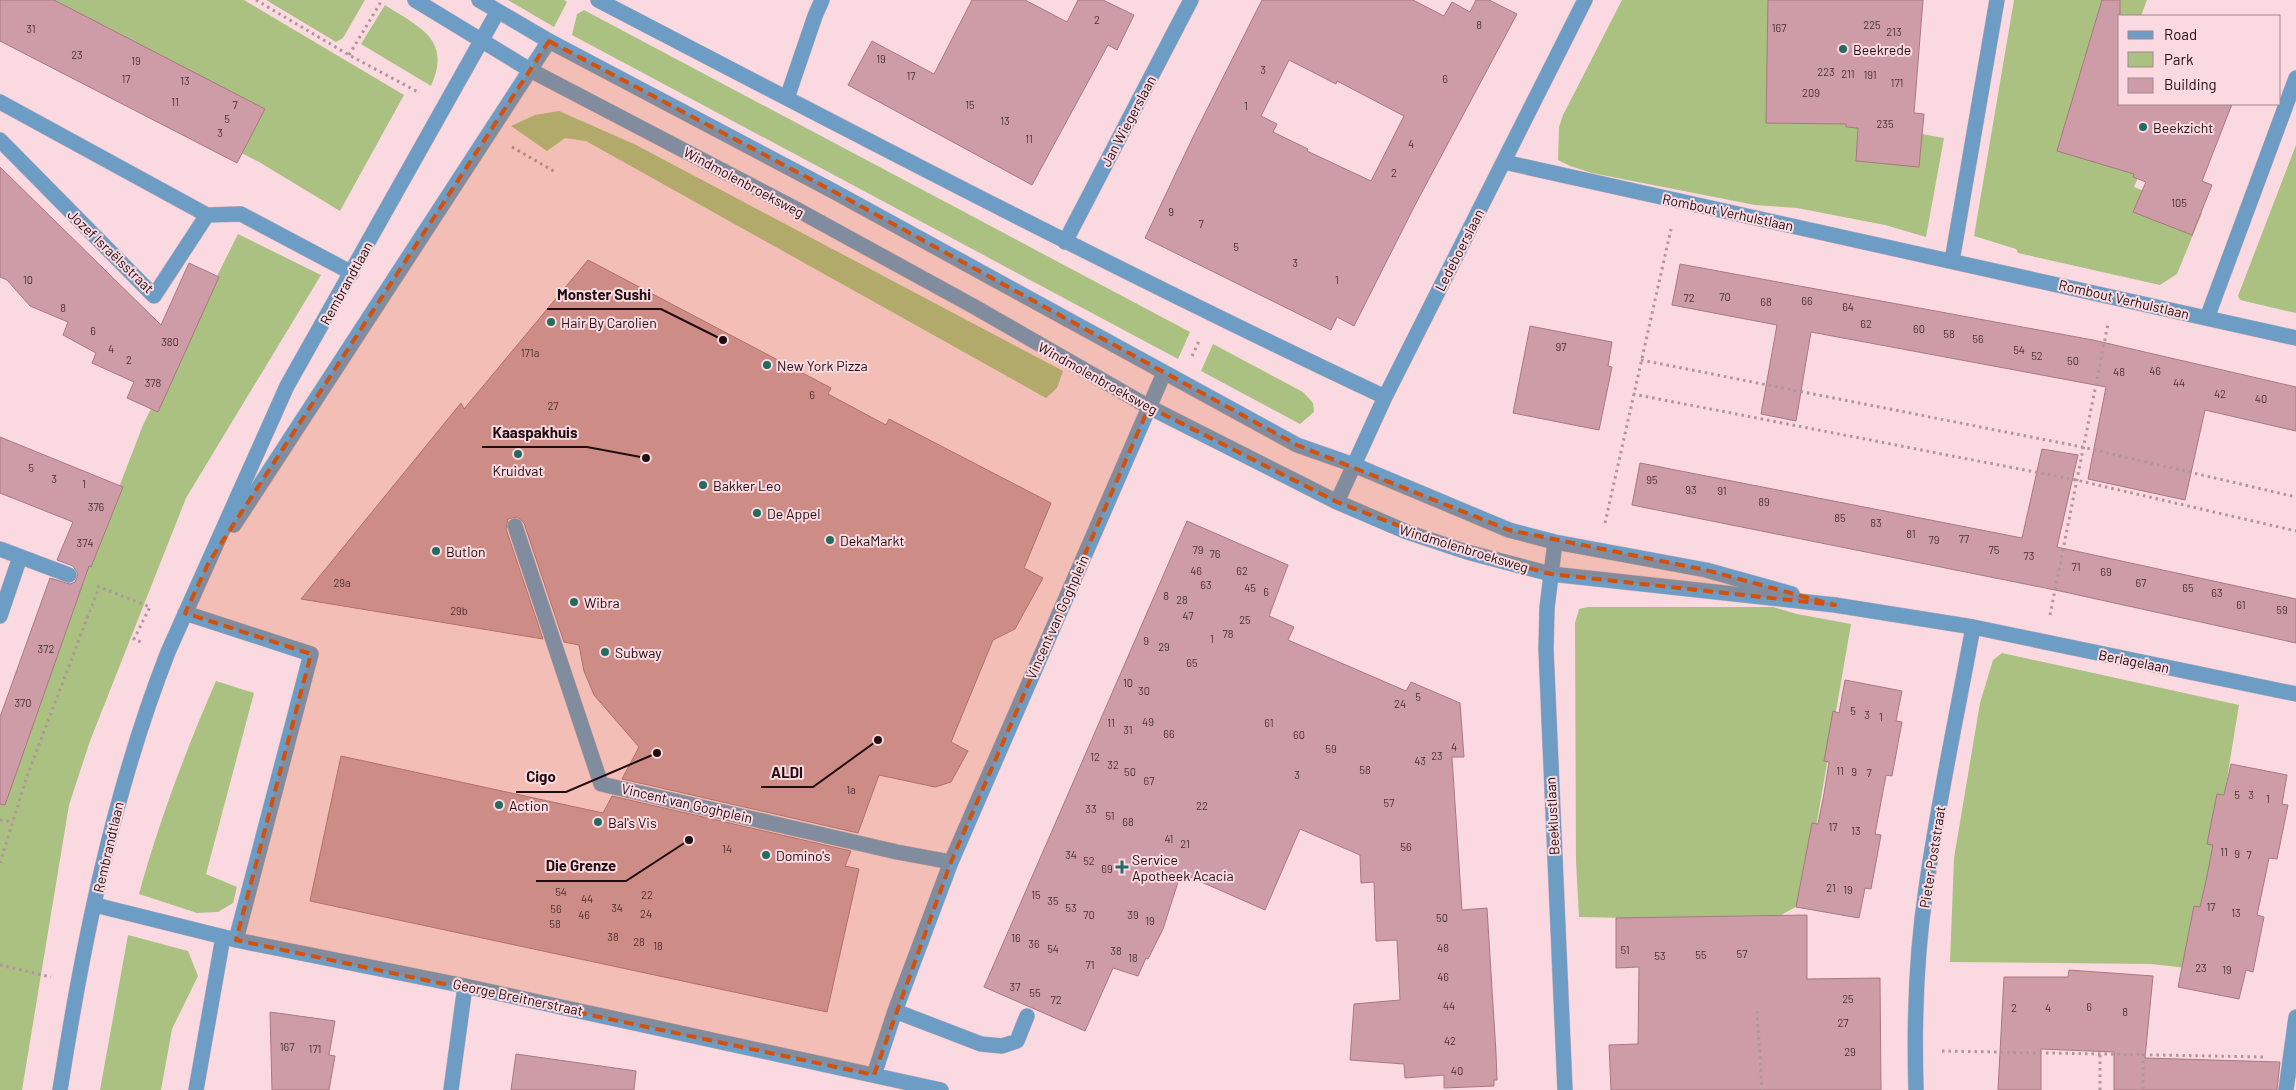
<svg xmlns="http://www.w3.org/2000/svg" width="2296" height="1090" font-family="Barlow,sans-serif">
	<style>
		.green { fill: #aac182 }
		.building { fill: #ce9ca6; stroke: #a87882; fill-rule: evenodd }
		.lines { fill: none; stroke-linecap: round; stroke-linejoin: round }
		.minor-casing { stroke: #d3b5bb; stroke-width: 16 }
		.path { stroke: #b0959a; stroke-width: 3; stroke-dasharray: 2.5 4; stroke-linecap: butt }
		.minor { stroke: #6d9cc5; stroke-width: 15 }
		.marked { fill: #d4510c; fill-opacity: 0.2; stroke: #d4510c; stroke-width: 4; stroke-dasharray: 10 6; stroke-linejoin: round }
		.poi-dot { fill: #236c64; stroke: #fadae0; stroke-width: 2 }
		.labels { text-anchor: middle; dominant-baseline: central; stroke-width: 4; stroke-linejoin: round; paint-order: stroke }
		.number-label { font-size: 11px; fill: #4b3136 }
		.poi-label { font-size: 14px; fill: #1f0d11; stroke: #fadae0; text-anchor: start }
		.street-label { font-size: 14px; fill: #1f0d11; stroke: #fadae0 }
		.leader { fill: none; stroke: #1f0d11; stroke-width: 2 }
		.callout-dot { fill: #1f0d11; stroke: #fadae0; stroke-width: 2 }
		.callout-label { font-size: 15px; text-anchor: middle; font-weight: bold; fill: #1f0d11; stroke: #fadae0; stroke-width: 4; stroke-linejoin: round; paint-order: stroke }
	</style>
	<rect width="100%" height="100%" fill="#fadae0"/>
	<path class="green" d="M0,0H244L404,95L340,211L259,162L0,31Z
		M266,0H365L343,38L336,42Z
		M508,0H564L567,2L554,27Z
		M1622,0H1838L1873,125L1944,138L1926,237L1885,225L1797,208L1755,205L1592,173L1570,166L1558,160L1559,127L1563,115Z
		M2014,0H2147L2141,16H2120L2089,146L2142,168L2134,187L2202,213L2177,274L2160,285L2018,253L2016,249L1974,236Z
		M385,5C419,27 452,39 431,86L361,44Z
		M584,10L1190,332L1178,359L572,35L577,14Z
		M559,111L636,145L1063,371L1057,388L1046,398L586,141L565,138L547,151L511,126L535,115Z
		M2296,145V313L2240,300L2238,296Z
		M238,234L321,275L186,498L90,741L69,805L22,1090H0V796L143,425Z
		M1213,344L1303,392L1313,403L1314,412L1300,424L1201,371Z
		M1588,607H1773L1797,614L1851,624L1803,903L1770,921L1579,917L1576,861L1575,623L1579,609Z
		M2002,653L2239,705L2196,969L2151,964L1950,962L1954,858L1980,703L1993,660Z
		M216,681L254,693L206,874L237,887L233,903L218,912L197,913L139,894C159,821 186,750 216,681Z
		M128,935L188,951L198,976L172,1029L161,1090H100Z"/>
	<path class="building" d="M0,0H54L265,109L237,163L0,41Z
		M972,0H1025L1067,22L1078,0H1103L1134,15L1117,50L1108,45L1032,185L848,85L872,41L934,74Z
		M1262,0H1413L1444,16L1452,2L1470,12L1476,0H1489L1517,14L1414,207L1354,326L1337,317L1331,330L1145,238L1194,135ZM1289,60L1336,84L1337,81L1404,116L1371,181L1307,151L1308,149L1273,132L1277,124L1261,116Z
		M1768,0H1923L1914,113L1924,114L1919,167L1856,161L1858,128L1846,127V124L1766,123Z
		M2102,0H2120V104H2232L2202,181L2212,185L2192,235L2133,212L2146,182L2133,177L2134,174L2057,151Z
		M0,167L161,325L189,263L219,277L158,412L127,398L134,382L92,363L96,353L63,335L68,322L30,306L7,280L0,277Z
		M588,260L831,388L828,394L886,425L889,419L1051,503L1024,568L1043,578L1015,629L993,640L951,742L968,751L951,782L935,787L879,775L858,833L622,779L639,747L594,695L584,671L579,645L564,642L524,523L517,517L508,519L506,529L543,639L301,599L461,403L464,409Z
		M1680,264L2093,340L2296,387V431L2205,410L2185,500L2088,479L2106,387L1811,332L1796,421L1761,414L1777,325L1672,305Z
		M1530,326L1612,342L1608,366L1612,367L1599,430L1513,413Z
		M0,437L123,487L91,567L89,566L5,805L0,804V717L50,578L70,584L75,582L78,574L73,566L57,560L73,522L0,493Z
		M2042,449L2078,455L2057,547L2296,599V643L2060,591L1632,505L1640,463L2022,538Z
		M1187,521L1288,565L1269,616L1294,627L1288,640L1406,691L1411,682L1460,703L1464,757H1452L1462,910L1487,908L1496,1053L1497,1080H1494V1086L1444,1088V1075L1405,1078L1404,1064L1350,1060L1354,1004L1400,1000L1397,940L1376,941L1374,882L1361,883L1360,855L1300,829L1265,910L1181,873L1163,929L1148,959L1146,958L1138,976L1113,968L1085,1031L984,987Z
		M1845,680L1902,691L1896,721L1902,722L1892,776L1886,775L1875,834L1881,835L1871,889L1865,888L1859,918L1796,907L1812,823L1818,824L1824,794L1829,762L1824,761L1833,711L1839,713Z
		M341,756L603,813L612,796L851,851L845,866L859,869L827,1012L310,901Z
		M2231,764L2287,775L2282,804L2288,805L2277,859L2269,858L2263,887L2257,915L2264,917L2253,972L2246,970L2239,999L2178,987L2194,906L2200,907L2207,876L2213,845L2207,844L2217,794L2224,795Z
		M1807,915V979L1880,978L1881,1090H1611L1609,1045L1638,1044L1639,967L1616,968V918Z
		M2069,970L2153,976L2145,1058L2280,1062L2277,1090H2114V1052L2041,1049V1090H1998L2004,977H2068Z
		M270,1012L335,1021L329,1055L335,1056L329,1090H272Z
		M516,1054L636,1071L634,1090H511Z"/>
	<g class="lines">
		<g class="minor-casing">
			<path id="minor" d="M415,0L530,70L796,209L973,306L1149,407L1337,502L1407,532L1467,552L1551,574L1835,605L1973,627L2296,694
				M479,0L549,41L833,191L1297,445L1354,465L1509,530L1555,542L1706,570L1792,594
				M598,0C859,136 1119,272 1385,397
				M787,98L815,16L822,0
				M0,102L207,215L241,214L352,273
				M0,140L154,296L207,215
				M1504,162L2296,338
				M1065,242L1191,0
				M1952,261L1997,0
				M2207,318L2296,78
				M1337,502L1385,397L1585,0
				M234,525L549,41
				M515,526L601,784L897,852L951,862
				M1555,542L1547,608L1546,649L1565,1090
				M0,549L69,575
				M185,613L311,654L236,940
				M0,616L20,557
				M95,905L236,940L465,986L941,1090
				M895,1011L981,1044L1002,1046L1017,1041L1027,1016
				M874,1075L895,1011L951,862L1164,373
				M60,1090C83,942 113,793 168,652L287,386L498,11
				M196,1090L223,937
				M451,1090L465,986
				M1916,1090C1914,1024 1916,955 1926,889C1938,802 1957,715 1973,627
				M2286,1090L2296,1017"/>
		</g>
		<path class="path" d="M256,0L349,55L420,93
			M349,55L382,0
			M512,147L557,173
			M1192,356L1200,339
			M1641,360L2082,447L2296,497
			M1633,394L2076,480L2296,531
			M1605,523L1671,229
			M97,586L150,607L134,639L141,642
			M2050,615L2108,324
			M0,820L13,822
			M0,863L26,779L99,587
			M0,965L51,977
			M1757,1011L1762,1090
			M1942,1051L2264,1057
			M2143,1054V1090
			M2100,1090V1053"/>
		<use href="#minor" class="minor"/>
	</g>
	<path class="marked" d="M549,41L833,191L1297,445L1509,530L1706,570L1835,605L1551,574L1467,552L1337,502L1149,407L951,862L874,1075L236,940L311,654L185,613L209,562Z"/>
	<g class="poi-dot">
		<circle cx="1843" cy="49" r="5"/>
		<circle cx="2143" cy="127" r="5"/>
		<circle cx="551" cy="322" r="5"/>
		<circle cx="767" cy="365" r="5"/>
		<circle cx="518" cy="454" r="5"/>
		<circle cx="703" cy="485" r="5"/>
		<circle cx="757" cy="513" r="5"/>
		<circle cx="830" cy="540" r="5"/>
		<circle cx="436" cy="551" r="5"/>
		<circle cx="574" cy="602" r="5"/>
		<circle cx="605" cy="652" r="5"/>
		<circle cx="499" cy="805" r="5"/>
		<circle cx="598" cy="822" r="5"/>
		<circle cx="766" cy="855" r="5"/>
		<path d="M1119.5 859.5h5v5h5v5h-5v5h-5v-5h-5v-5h5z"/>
	</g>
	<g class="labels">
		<g class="number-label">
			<text x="1097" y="19">2</text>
			<text x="1479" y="24">8</text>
			<text x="1872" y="24">225</text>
			<text x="1779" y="27">167</text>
			<text x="31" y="28">31</text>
			<text x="1894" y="31">213</text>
			<text x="77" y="54">23</text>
			<text x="881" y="58">19</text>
			<text x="136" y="60">19</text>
			<text x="1263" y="69">3</text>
			<text x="1826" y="71">223</text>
			<text x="1848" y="73">211</text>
			<text x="1870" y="74">191</text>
			<text x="911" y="75">17</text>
			<text x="126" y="78">17</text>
			<text x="1445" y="78">6</text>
			<text x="185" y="80">13</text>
			<text x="1897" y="82">171</text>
			<text x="1811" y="92">209</text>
			<text x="175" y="101">11</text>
			<text x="235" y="104">7</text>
			<text x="970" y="104">15</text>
			<text x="1246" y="105">1</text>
			<text x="227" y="118">5</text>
			<text x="1005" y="120">13</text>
			<text x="1885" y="123">235</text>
			<text x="220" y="132">3</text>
			<text x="1029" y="138">11</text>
			<text x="1411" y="143">4</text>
			<text x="1394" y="172">2</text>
			<text x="2179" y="202">105</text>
			<text x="1171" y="211">9</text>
			<text x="1201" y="223">7</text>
			<text x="1236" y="246">5</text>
			<text x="1295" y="262">3</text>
			<text x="28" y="279">10</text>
			<text x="1337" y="279">1</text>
			<text x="1725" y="296">70</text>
			<text x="1689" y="297">72</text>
			<text x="1807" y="300">66</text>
			<text x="1766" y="301">68</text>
			<text x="1848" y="306">64</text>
			<text x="63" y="307">8</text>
			<text x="1866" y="323">62</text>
			<text x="1919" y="328">60</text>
			<text x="93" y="330">6</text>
			<text x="1949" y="333">58</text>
			<text x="1978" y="338">56</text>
			<text x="170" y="341">380</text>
			<text x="1561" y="346">97</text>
			<text x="111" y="348">4</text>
			<text x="2019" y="349">54</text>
			<text x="530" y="352">171a</text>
			<text x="2037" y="355">52</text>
			<text x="129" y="359">2</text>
			<text x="2073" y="360">50</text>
			<text x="2155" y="370">46</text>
			<text x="2119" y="371">48</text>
			<text x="153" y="382">378</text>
			<text x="2179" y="382">44</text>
			<text x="2220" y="393">42</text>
			<text x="812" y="394">6</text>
			<text x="2261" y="398">40</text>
			<text x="553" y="405">27</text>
			<text x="31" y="467">5</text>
			<text x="54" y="478">3</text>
			<text x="1652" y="479">95</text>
			<text x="84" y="483">1</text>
			<text x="1691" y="489">93</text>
			<text x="1722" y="490">91</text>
			<text x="1764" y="501">89</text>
			<text x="96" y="506">376</text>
			<text x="1840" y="517">85</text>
			<text x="1876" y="522">83</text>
			<text x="1911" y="533">81</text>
			<text x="1964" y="538">77</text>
			<text x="1934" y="539">79</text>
			<text x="85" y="542">374</text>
			<text x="1198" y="549">79</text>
			<text x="1994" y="549">75</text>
			<text x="1215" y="553">76</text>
			<text x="2029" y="555">73</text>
			<text x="2076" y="566">71</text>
			<text x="1196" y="570">46</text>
			<text x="1242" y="570">62</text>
			<text x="2106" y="571">69</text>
			<text x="342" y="582">29a</text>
			<text x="2141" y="582">67</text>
			<text x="1206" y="584">63</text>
			<text x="1250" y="587">45</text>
			<text x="2188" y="587">65</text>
			<text x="1266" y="591">6</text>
			<text x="2217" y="592">63</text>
			<text x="1166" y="595">8</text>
			<text x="1182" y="599">28</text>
			<text x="2241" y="604">61</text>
			<text x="2282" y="609">59</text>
			<text x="459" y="610">29b</text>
			<text x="1188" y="615">47</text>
			<text x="1245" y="619">25</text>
			<text x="1228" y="633">78</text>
			<text x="1212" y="638">1</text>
			<text x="1146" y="640">9</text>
			<text x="1164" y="646">29</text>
			<text x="46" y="648">372</text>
			<text x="1192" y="662">65</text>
			<text x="1128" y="682">10</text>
			<text x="1144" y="690">30</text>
			<text x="1418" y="696">5</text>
			<text x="23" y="702">370</text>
			<text x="1400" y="703">24</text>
			<text x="1853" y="710">5</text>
			<text x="1867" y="714">3</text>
			<text x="1881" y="716">1</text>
			<text x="1148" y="721">49</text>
			<text x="1111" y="722">11</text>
			<text x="1269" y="722">61</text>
			<text x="1128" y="729">31</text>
			<text x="1169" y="733">66</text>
			<text x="1299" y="734">60</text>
			<text x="1454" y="746">4</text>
			<text x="1331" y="748">59</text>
			<text x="1437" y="755">23</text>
			<text x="1095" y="756">12</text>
			<text x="1420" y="760">43</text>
			<text x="1113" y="764">32</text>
			<text x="1365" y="769">58</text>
			<text x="1840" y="770">11</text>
			<text x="1130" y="771">50</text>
			<text x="1854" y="771">9</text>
			<text x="1869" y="772">7</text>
			<text x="1297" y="774">3</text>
			<text x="1149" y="780">67</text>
			<text x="851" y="789">1a</text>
			<text x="2237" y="794">5</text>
			<text x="2251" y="794">3</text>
			<text x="2268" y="798">1</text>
			<text x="1389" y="802">57</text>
			<text x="1202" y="805">22</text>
			<text x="1091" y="808">33</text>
			<text x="1110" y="815">51</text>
			<text x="1128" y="821">68</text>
			<text x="1833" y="826">17</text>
			<text x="1856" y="830">13</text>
			<text x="1169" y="838">41</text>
			<text x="1185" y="843">21</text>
			<text x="1406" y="846">56</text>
			<text x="727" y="848">14</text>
			<text x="2224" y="851">11</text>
			<text x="2237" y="853">9</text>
			<text x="1071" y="854">34</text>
			<text x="2249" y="854">7</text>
			<text x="1089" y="860">52</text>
			<text x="1107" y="868">69</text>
			<text x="1831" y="887">21</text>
			<text x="1848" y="889">19</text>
			<text x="561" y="891">54</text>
			<text x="647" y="894">22</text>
			<text x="1036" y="894">15</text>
			<text x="587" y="898">44</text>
			<text x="1053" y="900">35</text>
			<text x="2211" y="906">17</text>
			<text x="617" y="907">34</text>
			<text x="1071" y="907">53</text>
			<text x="556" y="908">56</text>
			<text x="2236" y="912">13</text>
			<text x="646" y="913">24</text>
			<text x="584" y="914">46</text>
			<text x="1089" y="914">70</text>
			<text x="1133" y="914">39</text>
			<text x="1442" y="917">50</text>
			<text x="1150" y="920">19</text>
			<text x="555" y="923">58</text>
			<text x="613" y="936">38</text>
			<text x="1016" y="937">16</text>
			<text x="639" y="941">28</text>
			<text x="1034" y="943">36</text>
			<text x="658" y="945">18</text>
			<text x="1443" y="947">48</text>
			<text x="1053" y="948">54</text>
			<text x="1625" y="949">51</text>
			<text x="1116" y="950">38</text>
			<text x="1742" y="953">57</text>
			<text x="1701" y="954">55</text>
			<text x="1660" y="955">53</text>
			<text x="1133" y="957">18</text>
			<text x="1090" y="964">71</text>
			<text x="2201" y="967">23</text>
			<text x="2227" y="969">19</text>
			<text x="1443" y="976">46</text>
			<text x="1015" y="986">37</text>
			<text x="1035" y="992">55</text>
			<text x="1848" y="998">25</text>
			<text x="1056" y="999">72</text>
			<text x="1449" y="1005">44</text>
			<text x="2089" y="1006">6</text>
			<text x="2014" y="1007">2</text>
			<text x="2048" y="1007">4</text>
			<text x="2125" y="1011">8</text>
			<text x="1843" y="1022">27</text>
			<text x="1450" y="1040">42</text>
			<text x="287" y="1046">167</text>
			<text x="315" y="1048">171</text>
			<text x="1850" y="1051">29</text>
			<text x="1457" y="1070">40</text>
		</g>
		<g class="poi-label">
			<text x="1853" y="49">Beekrede</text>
			<text x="2153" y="127">Beekzicht</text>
			<text x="561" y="322">Hair By Carolien</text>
			<text x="777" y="365">New York Pizza</text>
			<text x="518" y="470" text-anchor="middle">Kruidvat</text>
			<text x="713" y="485">Bakker Leo</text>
			<text x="767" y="513">De Appel</text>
			<text x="840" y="540">DekaMarkt</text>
			<text x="446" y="551">Butlon</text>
			<text x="584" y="602">Wibra</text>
			<text x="615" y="652">Subway</text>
			<text x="509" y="805">Action</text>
			<text x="608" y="822">Bal's Vis</text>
			<text x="776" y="855">Domino's</text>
			<text x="1132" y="859">Service<tspan x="1132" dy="16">Apotheek Acacia</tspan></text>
		</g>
		<g class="street-label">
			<text transform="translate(1128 121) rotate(-62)">Jan Wiegerslaan</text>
			<text transform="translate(744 182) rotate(28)">Windmolenbroeksweg</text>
			<text transform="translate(1728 212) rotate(12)">Rombout Verhulstlaan</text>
			<text transform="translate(1459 250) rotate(-63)">Ledeboerslaan</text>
			<text transform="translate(111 251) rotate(44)">Jozef Israëlsstraat</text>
			<text transform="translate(346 283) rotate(-61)">Rembrandtlaan</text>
			<text transform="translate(2124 299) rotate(13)">Rombout Verhulstlaan</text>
			<text transform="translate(1098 378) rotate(29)">Windmolenbroeksweg</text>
			<text transform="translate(1464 548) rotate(17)">Windmolenbroeksweg</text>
			<text transform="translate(1057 617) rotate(-66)">Vincent van Goghplein</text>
			<text transform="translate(2134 661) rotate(11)">Berlagelaan</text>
			<text transform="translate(687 803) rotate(13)">Vincent van Goghplein</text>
			<text transform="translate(1552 816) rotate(-93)">Beeklustlaan</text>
			<text transform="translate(108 847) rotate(-77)">Rembrandtlaan</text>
			<text transform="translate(1932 857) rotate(-81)">Pieter Poststraat</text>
			<text transform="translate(518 997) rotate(12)">George Breitnerstraat</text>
		</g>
	</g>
	<path class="leader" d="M723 340L661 309H547M646 458L587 447H482M878 740L813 787H761M657 753L566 792H516M689 840L626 881H536"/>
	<g class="callout-dot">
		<circle cx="723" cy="340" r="5"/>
		<circle cx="646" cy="458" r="5"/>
		<circle cx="878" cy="740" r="5"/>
		<circle cx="657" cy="753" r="5"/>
		<circle cx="689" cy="840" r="5"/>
	</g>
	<g class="callout-label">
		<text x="604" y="300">Monster Sushi</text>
		<text x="535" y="438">Kaaspakhuis</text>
		<text x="787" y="778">ALDI</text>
		<text x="541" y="782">Cigo</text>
		<text x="581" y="871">Die Grenze</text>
	</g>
	<rect x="2118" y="15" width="162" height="90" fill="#fadae0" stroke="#a2888d"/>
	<rect x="2128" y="31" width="25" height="8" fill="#6d9cc5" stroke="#a2888d"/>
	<text x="2164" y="40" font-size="15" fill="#1f0d11">Road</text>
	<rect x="2128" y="52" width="25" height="15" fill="#aac182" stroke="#a2888d"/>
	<text x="2164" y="65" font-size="15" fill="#1f0d11">Park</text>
	<rect x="2128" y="78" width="25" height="15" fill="#ce9ca6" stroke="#a2888d"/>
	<text x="2164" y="90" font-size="15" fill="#1f0d11">Building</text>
</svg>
